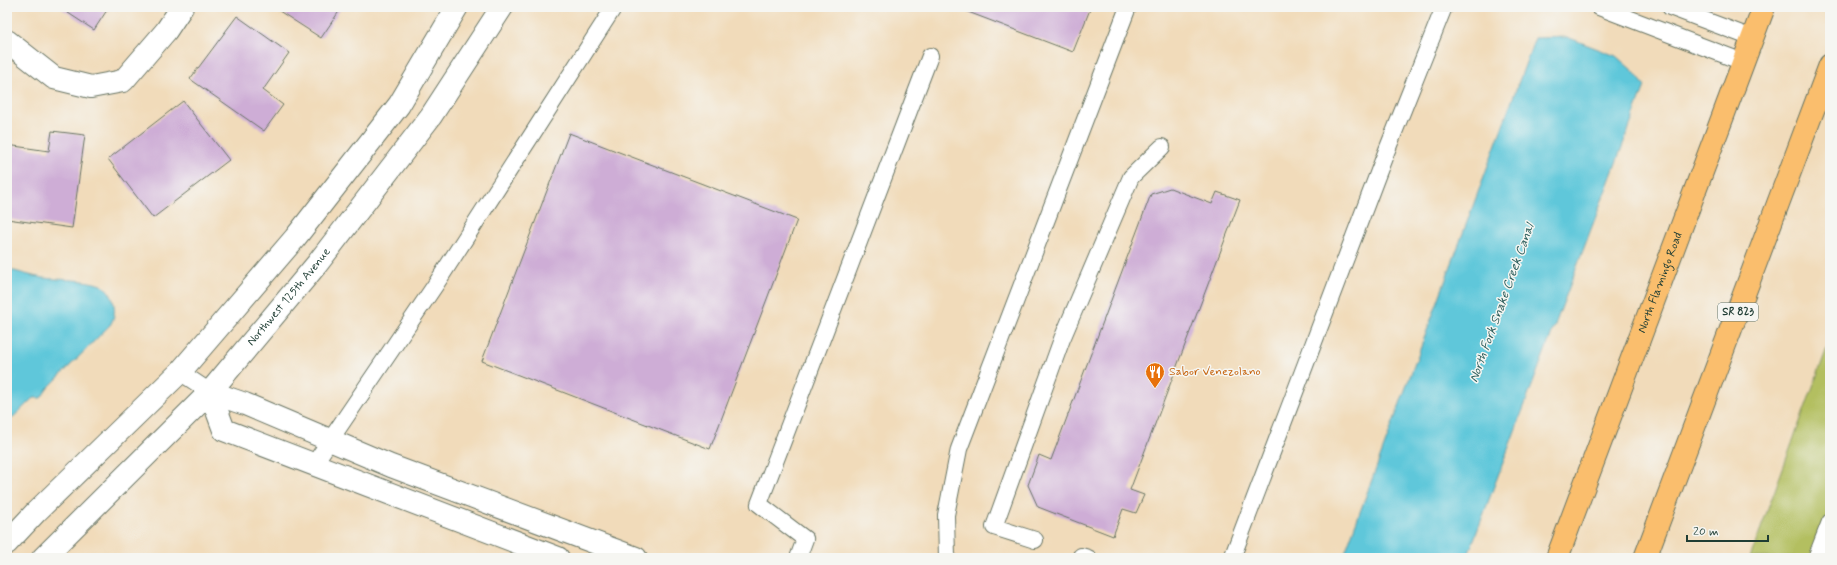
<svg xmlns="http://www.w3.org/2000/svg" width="1837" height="565" font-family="Mynerve,sans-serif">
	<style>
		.green { fill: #b3bf61; stroke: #697e4a }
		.water { fill: #5ec7da; stroke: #3e8287 }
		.building { fill: #ceadd6 }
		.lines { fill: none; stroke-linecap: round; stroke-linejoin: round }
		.lane-casing { stroke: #687463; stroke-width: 18 }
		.street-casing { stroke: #687463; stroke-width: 24 }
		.highway-casing { stroke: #687463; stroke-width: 24 }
		.lane { stroke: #fff; stroke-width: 16 }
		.street { stroke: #fff; stroke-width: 22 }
		.highway { stroke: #fabe6d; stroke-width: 22 }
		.labels { text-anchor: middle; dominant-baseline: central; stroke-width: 3; stroke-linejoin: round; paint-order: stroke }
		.shield { fill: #f6f6f2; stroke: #60746d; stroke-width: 1 }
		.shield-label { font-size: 11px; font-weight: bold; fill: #1f3d34 }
		.street-label { font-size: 12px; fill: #1f3d34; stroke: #f6f6f2 }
		.food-label { font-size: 12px; fill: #c56008; stroke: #f6f6f2; text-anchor: start }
		.water-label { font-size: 13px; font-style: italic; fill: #2f605e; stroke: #f6f6f2 }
	</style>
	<rect width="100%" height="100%" fill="#f6f6f2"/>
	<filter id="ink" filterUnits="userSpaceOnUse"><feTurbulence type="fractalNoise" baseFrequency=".025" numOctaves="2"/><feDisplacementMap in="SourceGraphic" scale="8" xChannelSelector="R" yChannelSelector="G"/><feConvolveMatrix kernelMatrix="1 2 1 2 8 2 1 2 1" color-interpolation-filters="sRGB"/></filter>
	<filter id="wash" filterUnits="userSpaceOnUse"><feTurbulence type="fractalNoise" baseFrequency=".012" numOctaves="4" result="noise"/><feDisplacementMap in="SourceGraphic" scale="16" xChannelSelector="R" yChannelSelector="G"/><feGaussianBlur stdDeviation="0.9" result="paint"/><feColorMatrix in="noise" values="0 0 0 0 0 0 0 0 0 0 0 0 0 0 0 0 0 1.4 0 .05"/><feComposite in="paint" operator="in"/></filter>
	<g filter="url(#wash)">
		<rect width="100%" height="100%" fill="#f1dbba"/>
		<path class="green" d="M1830,340V558H1750Z"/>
		<path class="water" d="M1567,37L1616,56L1633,71L1645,86L1467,558H1343L1535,38Z
			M7,269C19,272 31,276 43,278C60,280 85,279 101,285C115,292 118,314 110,325L47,389L41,398H33L8,422L10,429L7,432Z"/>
		<g id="blocks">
			<path class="building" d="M59,7H109L94,30Z
				M273,7H342L321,38Z
				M955,7H1091L1073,52Z
				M237,16L289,53L263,90L283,105L264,131L190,79Z
				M183,101L229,160L153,218L108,159Z
				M52,131L85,135L72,228L7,219V145L49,151Z
				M569,133L797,220L710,449L482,361Z
				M1170,188L1212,204L1217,192L1240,200L1130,490L1144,495L1136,513L1123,509L1113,536L1038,507L1028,485L1039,455L1051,460L1151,194Z"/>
		</g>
	</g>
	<g filter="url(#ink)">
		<use href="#blocks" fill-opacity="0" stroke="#687463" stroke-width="1"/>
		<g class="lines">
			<g class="lane-casing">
				<path id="lane" d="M1599,7L1743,62
					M1670,7L1752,38
					M180,372L210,392
					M314,464L436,284L614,7
					M1035,540L994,527L1062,339L1131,177L1162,147
					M1081,556L1088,558
					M798,558L805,539L759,504L930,56
					M947,558L946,515L959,449L1128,7
					M1232,558L1385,155L1444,7
					M1816,558L1830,522"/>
			</g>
			<g class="street-casing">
				<g id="street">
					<path d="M7,41L54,78L91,87L123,81L166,31L182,7"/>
					<path d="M210,392L245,404L391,466L636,558"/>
					<path d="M210,392L224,430L558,558"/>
					<path d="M7,543L36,512L180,372L295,238L399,105L457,7"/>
					<path id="s1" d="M43,558L210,392L317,264L431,116L502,7"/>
				</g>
			</g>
			<g class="highway-casing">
				<g id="highway">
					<path id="s2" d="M1557,558L1764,7"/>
					<path d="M1645,558L1830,65"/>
				</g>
			</g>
			<use href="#lane" class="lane"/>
			<use href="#street" class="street"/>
			<use href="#highway" class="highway"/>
		</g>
	</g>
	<defs>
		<g id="restaurant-pin" transform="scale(1)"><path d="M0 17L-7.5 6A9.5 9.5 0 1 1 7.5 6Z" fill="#e8710a" stroke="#f6f6f2"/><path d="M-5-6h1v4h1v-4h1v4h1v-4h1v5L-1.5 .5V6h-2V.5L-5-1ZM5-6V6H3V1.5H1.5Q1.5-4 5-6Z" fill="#fff"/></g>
	</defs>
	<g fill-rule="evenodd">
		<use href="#restaurant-pin" x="1155" y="372"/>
	</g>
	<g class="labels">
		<rect class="shield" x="1718" y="303" width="40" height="18" rx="3"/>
		<g class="shield-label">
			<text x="1738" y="312">SR 823</text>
		</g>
		<g class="street-label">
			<text stroke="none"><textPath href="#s2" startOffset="294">North Flamingo Road</textPath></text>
			<text stroke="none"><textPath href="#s1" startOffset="359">Northwest 125th Avenue</textPath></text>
		</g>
		<g class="food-label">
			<text x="1169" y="372">Sabor Venezolano</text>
		</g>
		<g class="water-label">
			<text transform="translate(1502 303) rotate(-70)">North Fork Snake Creek Canal</text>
		</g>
	</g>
	<rect width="1837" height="565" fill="none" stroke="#f6f6f2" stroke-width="24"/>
	<path d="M1687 535v6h81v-6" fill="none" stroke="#1f3d34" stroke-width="2"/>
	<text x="1693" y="535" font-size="12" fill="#1f3d34" stroke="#f6f6f2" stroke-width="3" paint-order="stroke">20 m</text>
</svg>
